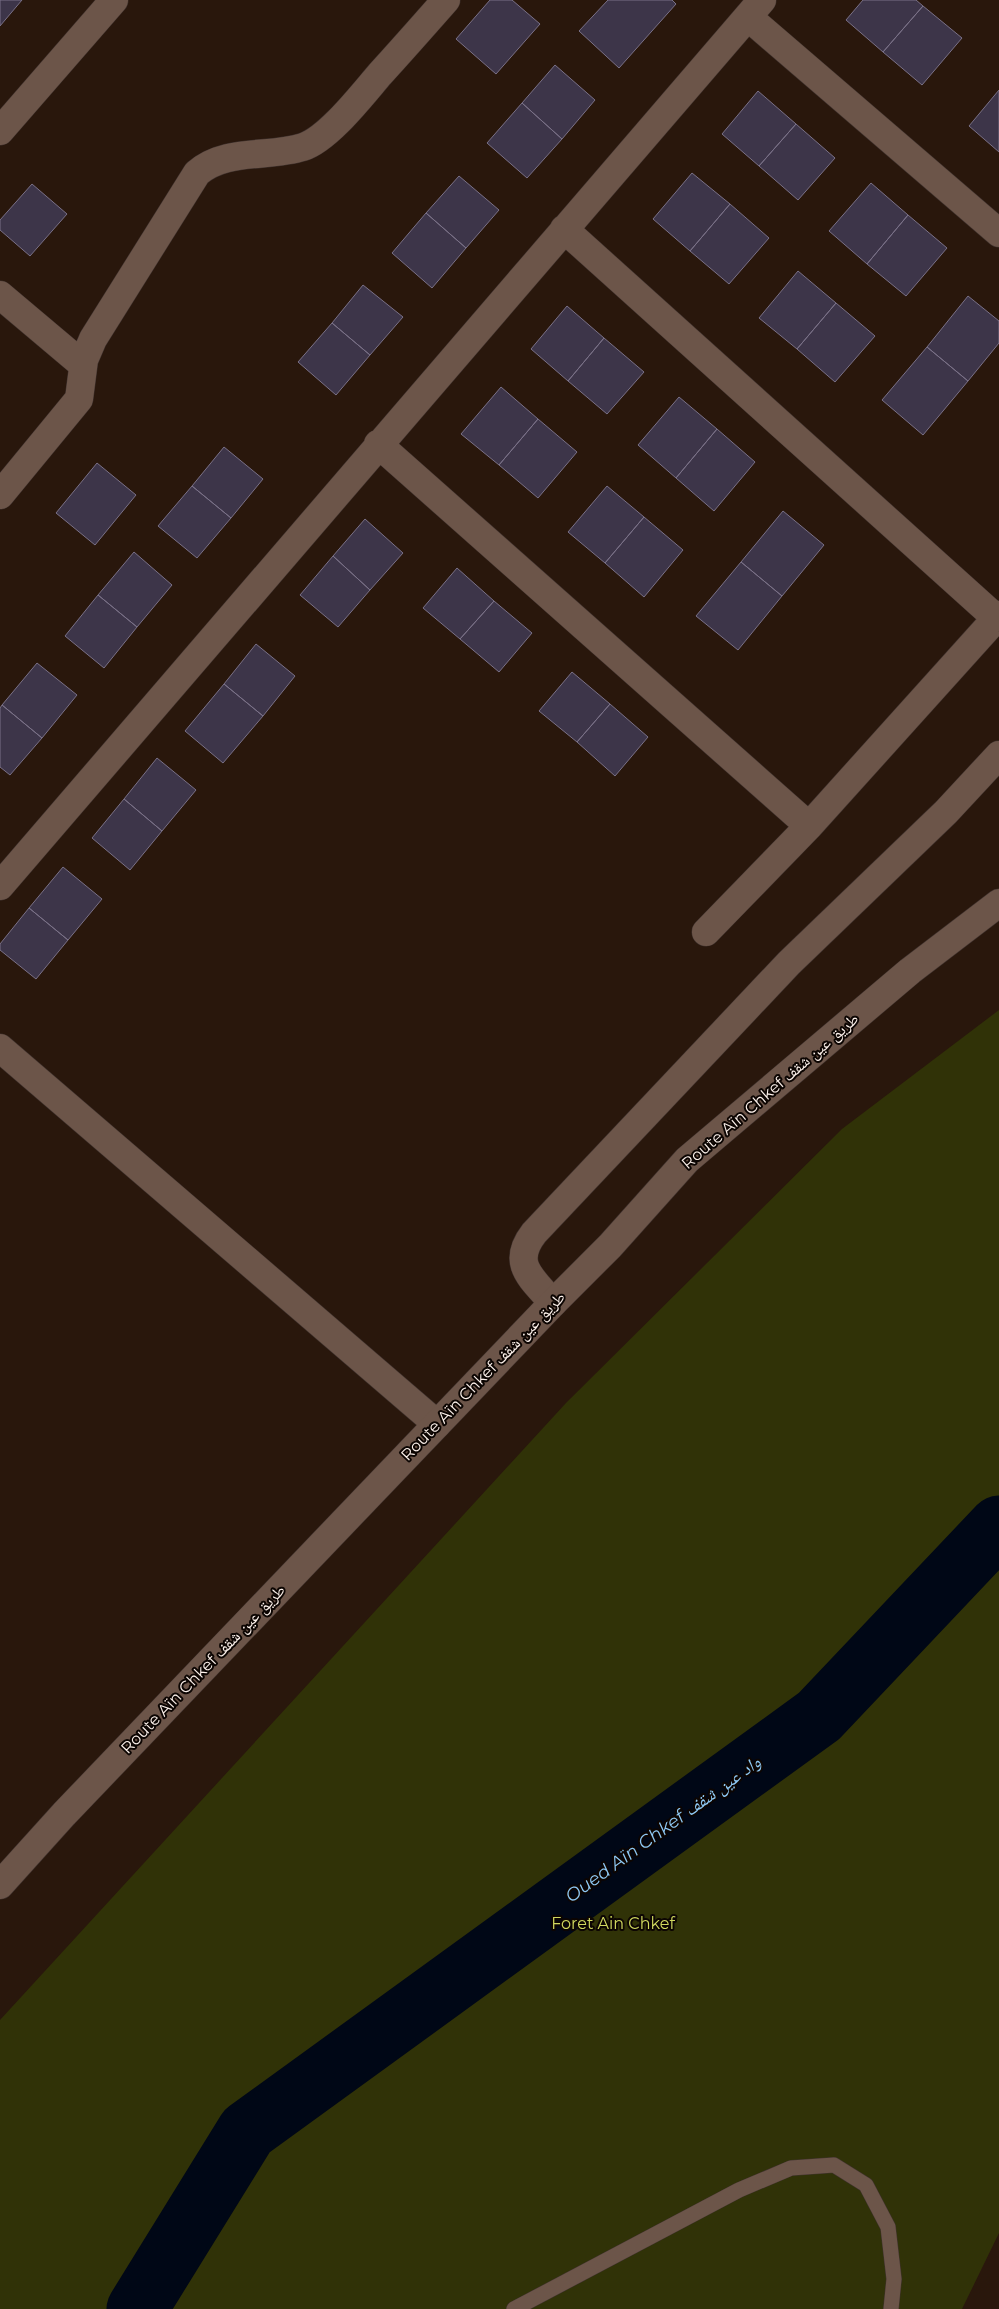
<svg xmlns="http://www.w3.org/2000/svg" width="999" height="2309" font-family="Montserrat,'Noto Naskh Arabic',sans-serif">
	<style>
		.green { fill: #303207 }
		.lines { fill: none; stroke-linecap: round; stroke-linejoin: round }
		.river { stroke: #000716; stroke-width: 61 }
		.building { fill: #3d3549; stroke: #7a7187 }
		.lane-casing { stroke: #40332f; stroke-width: 16 }
		.street-casing { stroke: #40332f; stroke-width: 29 }
		.secondary-casing { stroke: #40332f; stroke-width: 29 }
		.lane { stroke: #6c5549; stroke-width: 15 }
		.street { stroke: #6c5549; stroke-width: 28 }
		.secondary { stroke: #6c5549; stroke-width: 28 }
		.labels { text-anchor: middle; dominant-baseline: central; stroke-width: 4; stroke-linejoin: round; paint-order: stroke }
		.street-label { font-size: 16px; fill: #fdf2ec; stroke: #0c0502 }
		.park-label { font-size: 16px; fill: #d1d95f; stroke: #0c0502 }
		.water-label { font-size: 18px; font-style: italic; fill: #8fc9f5; stroke: #0c0502 }
	</style>
	<rect width="100%" height="100%" fill="#29170c"/>
	<path class="green" d="M999,1010V2233L962,2309H0V2020L566,1403L842,1129Z"/>
	<g class="lines">
		<path class="river" d="M137,2309L247,2131L819,1716L999,1526"/>
	</g>
	<path class="building" d="M0,0H22L0,26Z
		M490,0H512L540,24L496,74L456,39Z
		M608,0H672L676,4L619,68L579,31Z
		M863,0H916L923,6L883,52L846,20Z
		M923,6L962,38L922,85L883,52Z
		M555,65L595,100L562,139L522,103Z
		M999,90V152L969,126Z
		M758,91L796,124L759,166L722,134Z
		M522,103L562,139L527,178L487,143Z
		M796,124L835,158L798,200L759,166Z
		M692,173L730,204L690,251L653,219Z
		M459,176L499,210L466,248L426,213Z
		M871,183L908,215L867,264L829,231Z
		M32,184L67,214L30,256L0,230V220Z
		M730,204L769,238L729,284L690,251Z
		M426,213L466,248L432,288L392,253Z
		M908,215L947,248L906,296L867,264Z
		M798,271L836,303L797,349L759,318Z
		M363,285L403,317L370,355L332,323Z
		M968,296L999,321V343L968,381L927,347Z
		M836,303L875,336L835,382L797,349Z
		M567,306L604,338L568,381L531,349Z
		M332,323L370,355L336,395L298,362Z
		M604,338L644,372L607,414L568,381Z
		M927,347L968,381L923,435L882,400Z
		M501,387L538,419L499,465L461,434Z
		M679,397L717,429L676,478L638,445Z
		M538,419L577,452L538,498L499,465Z
		M717,429L755,462L714,511L676,478Z
		M224,447L263,479L231,518L192,486Z
		M97,463L136,495L95,545L56,513Z
		M192,486L231,518L197,558L158,526Z
		M607,486L644,517L605,563L568,532Z
		M783,511L824,545L782,596L741,562Z
		M644,517L683,550L644,597L605,563Z
		M365,519L403,553L370,590L333,556Z
		M134,552L172,585L137,627L98,595Z
		M333,556L370,590L338,627L300,595Z
		M741,562L782,596L738,650L696,616Z
		M457,568L494,601L460,639L423,608Z
		M98,595L137,627L104,668L65,636Z
		M494,601L532,633L499,672L460,639Z
		M256,644L295,676L263,716L224,684Z
		M37,663L77,695L42,738L2,705Z
		M572,672L610,704L577,742L539,711Z
		M224,684L263,716L223,763L185,731Z
		M610,704L648,737L615,776L577,742Z
		M2,705L42,738L10,775L0,767V708Z
		M157,758L196,790L162,831L124,799Z
		M124,799L162,831L130,870L92,838Z
		M63,867L102,899L68,940L29,908Z
		M29,908L68,940L36,979L0,950V944Z"/>
	<g class="lines">
		<g class="lane-casing">
			<path id="lane" d="M514,2309L739,2190L791,2168L834,2165L866,2185L888,2227L894,2279L891,2309"/>
		</g>
		<g class="street-casing">
			<path id="street" d="M748,17L999,233
				M0,131L114,0
				M564,229L996,618
				M0,295L83,365
				M378,444L809,826
				M0,495L79,399L84,360L93,339L197,173C226,148 268,158 303,147C328,139 362,95 380,74C402,50 424,25 446,0
				M0,886L762,0
				M706,932L809,826L999,615
				M0,1048L437,1424
				M553,1303C532,1278 510,1264 534,1233L789,963L946,812L999,755"/>
		</g>
		<g class="secondary-casing">
			<path id="secondary" d="M0,1885L64,1814L553,1303L610,1246L687,1160L910,971L999,903"/>
		</g>
		<use href="#lane" class="lane"/>
		<use href="#street" class="street"/>
		<use href="#secondary" class="secondary"/>
	</g>
	<g class="labels">
		<g class="street-label">
			<text transform="translate(770 1091) rotate(-41)">Route Aïn Chkef طريق عين شقف</text>
			<text transform="translate(483 1376) rotate(-46)">Route Aïn Chkef طريق عين شقف</text>
			<text transform="translate(203 1669) rotate(-46)">Route Aïn Chkef طريق عين شقف</text>
		</g>
		<g class="park-label">
			<text x="613" y="1923">Foret Ain Chkef</text>
		</g>
		<g class="water-label">
			<text transform="translate(663 1829) rotate(-36)">Oued Aïn Chkef واد عين شقف</text>
		</g>
	</g>
</svg>
